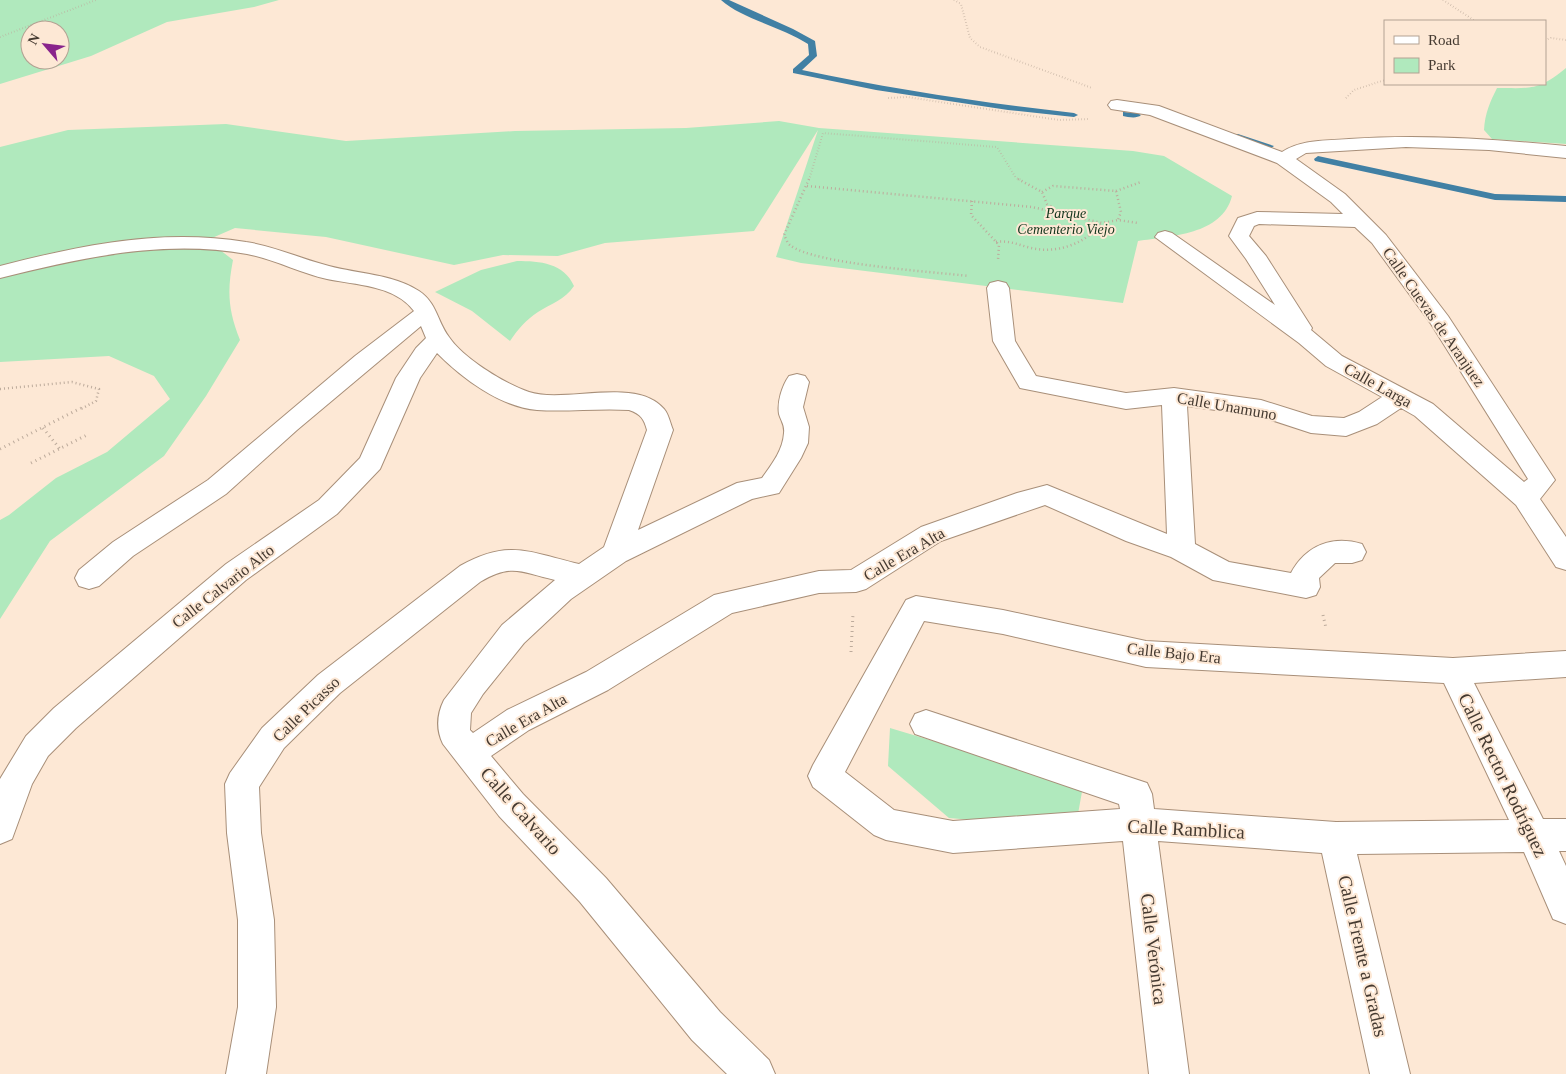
<svg xmlns="http://www.w3.org/2000/svg" width="1566" height="1074" font-family="'Times New Roman',serif">
	<style>
		.green { fill: #b0e9bd; fill-rule: evenodd }
		.lines { fill: none; stroke-linecap: round; stroke-linejoin: round }
		.stream { fill: #4180a4; fill-rule: evenodd }
		.minor-casing { stroke: #a88f79; stroke-width: 2 }
		.path-far2 { stroke: #bdab9c; stroke-width: 2; stroke-dasharray: 0.5 2.5; stroke-linecap: butt }
		.path-far1 { stroke: #bdab9c; stroke-width: 2.5; stroke-dasharray: 1 3; stroke-linecap: butt }
		.path { stroke: #bdab9c; stroke-width: 3; stroke-dasharray: 1 4; stroke-linecap: butt }
		.minor { fill: #fff; fill-rule: evenodd }
		.labels { text-anchor: middle; dominant-baseline: central; stroke-width: 4; stroke-linejoin: round; paint-order: stroke }
		.far-park-label { font-size: 14px; font-style: italic; fill: #0f331a; stroke: #fde8d5 }
		.street-label { font-size: 16px; fill: #453a31; stroke: #fde8d5 }
		.near-street-label { font-size: 19px; fill: #453a31; stroke: #fde8d5 }
	</style>
	<rect width="100%" height="100%" fill="#fde8d5"/>
	<path class="green" d="M0,0H279L254,7L167,22L91,56L0,84ZM30,30H60V60H30Z
		M1566,68V144L1492,139L1484,130C1485,113 1490,102 1497,88C1532,88 1538,91 1566,68Z
		M779,121L819,128L1133,151L1164,156L1232,196C1222,235 1171,236 1138,241L1123,303L801,263L776,257L818,130L754,231L605,243L558,256L503,255L454,265L326,237L235,228L212,238L211,243L233,260C227,291 228,310 240,340L206,396L164,456L50,541L0,619V520L9,515L56,478L107,452L170,399L154,376L109,356L0,362V147L68,130L226,124L346,141L515,131L686,128Z
		M517,261C540,261 564,263 574,286C565,300 550,304 538,312C526,320 518,329 510,341L472,311L435,292L481,270Z
		M890,728L1083,786L1078,814L1007,823L949,818L888,766Z"/>
	<g class="lines">
		<path class="stream" d="M721,0H729L793,29L815,41L817,56L802,70C892,89 983,103 1074,113L1078,115L1074,117L1008,110L876,90L793,73V69L809,55L808,44C782,27 742,19 721,0Z
			M1123,112L1137,113L1141,115C1137,119 1128,117 1123,116Z
			M1232,134H1238L1274,146L1270,149L1232,138Z
			M1318,156L1495,194L1566,196V202L1495,200L1315,161L1314,159Z"/>
		<g class="minor-casing">
			<path id="minor" d="M1117,100L1159,106L1282,152C1302,139 1325,141 1349,139C1423,134 1492,139 1566,146V158L1489,150L1406,147L1306,153L1296,159L1345,194L1386,235L1448,316L1555,480L1540,499L1566,537V570L1556,567L1516,505L1415,416L1401,408L1377,424L1346,436L1311,433L1259,416L1187,406L1195,544L1229,562L1291,573C1306,545 1333,535 1362,544L1366,552L1362,560L1352,563H1335L1319,578L1320,587L1316,595L1306,598L1213,580L1171,557L1126,541L1045,505L941,541L866,589L856,592L819,593L732,613L608,690L529,730L491,756L523,794L606,878L720,1012L769,1060L775,1074H727L692,1040L580,902L499,816L443,744C436,730 437,714 444,700L502,625L555,580C521,572 512,563 480,582L340,693L284,748L259,787L261,833L274,920L276,1007L266,1074H226L238,1007V920L227,833L225,784L230,773L262,728L318,675L460,566C509,539 528,552 579,564L604,547L647,430C644,419 641,414 629,410C598,408 568,412 537,410C500,407 462,378 437,353L420,378L380,469L337,514L246,580L76,728L48,756L32,784L12,839L0,844V779L26,736L54,708L226,564L319,500L360,458L396,378L416,348L426,338L421,326L297,430L226,494L133,556L99,586L89,589L79,586L75,578L79,570L113,542L208,480L355,356L414,311C395,285 355,285 327,279C300,273 274,259 247,254C163,239 81,258 0,278V266C81,245 162,228 246,242C274,246 301,259 329,266C359,274 392,274 419,291C437,303 437,321 449,337C463,358 505,384 529,392C565,404 636,376 664,409C669,415 670,423 673,430L638,530L737,483L762,478C772,464 783,450 784,433C785,425 781,421 779,414C777,402 782,386 789,376L797,374L805,376L809,382L803,407L809,427L808,443L801,458L779,493L752,499L626,561L571,599L524,643L483,694L471,713L470,730L473,733L507,710L586,672L714,595L819,571L851,570L921,527L1017,493L1047,485L1167,534L1162,405L1126,409L1020,388L993,341L987,288L990,283L998,281L1006,283L1009,288L1015,341L1036,376L1126,393L1174,388L1261,400L1312,416L1344,418L1359,412L1382,397L1326,366L1299,343L1155,237L1158,233L1165,231L1172,233L1275,305L1246,259L1229,236L1238,218L1257,212L1343,214L1331,202L1277,163L1150,115L1111,109L1108,105L1111,101ZM1259,224L1355,227L1372,243L1431,324L1528,479L1524,482L1433,404L1342,356L1311,330L1312,328L1266,256L1249,236L1254,226Z
				M916,596L1003,610L1146,641L1453,658L1566,651V677L1474,683L1543,819H1566V851H1559L1566,866V924L1553,919L1524,852L1357,854L1410,1074H1370L1322,853L1158,841L1189,1074H1149L1123,841L953,853L886,840L874,835L813,787L808,776L813,765L906,600ZM924,621L1003,634L1146,667L1444,683L1509,820L1336,822L1154,809L1152,794L1147,783L926,710L915,714L910,724L915,734L1119,804L1120,809L953,821L894,810L845,772Z"/>
		</g>
		<path class="path-far2" d="M954,0L961,4L970,38L980,47L1092,88
			M1443,0L1475,21
			M0,37L96,0
			M1545,40L1551,38L1566,40
			M888,98L907,97L1059,120L1090,119
			M1346,98L1354,90L1385,80
			M809,180L823,133L997,147L1016,178L1021,180"/>
		<path class="path-far1" d="M809,179L784,235C786,238 787,243 790,245C812,264 935,272 969,276
			M1018,179L1042,192L1047,204L1061,212
			M807,186L1032,207L1102,223L1118,220L1138,223
			M1116,191L1141,182
			M1042,192L1053,186L1116,191L1121,212L1118,220
			M972,201L971,215L999,245L998,260
			M996,242C1009,240 1019,245 1031,248C1057,254 1085,244 1102,223
			M0,389L72,382L99,389L96,401L79,410"/>
		<path class="path" d="M43,428L60,449
			M0,449L81,408
			M31,463L89,434
			M1323,615L1326,628
			M851,652L853,614"/>
		<use href="#minor" class="minor"/>
	</g>
	<g class="labels">
		<g class="far-park-label">
			<text x="1066" y="213">Parque<tspan x="1066" dy="16">Cementerio Viejo</tspan></text>
		</g>
		<g class="street-label">
			<text transform="translate(1434 317) rotate(55)">Calle Cuevas de Aranjuez</text>
			<text transform="translate(1378 385) rotate(29)">Calle Larga</text>
			<text transform="translate(1227 406) rotate(10)">Calle Unamuno</text>
			<text transform="translate(904 554) rotate(-30)">Calle Era Alta</text>
			<text transform="translate(223 586) rotate(-38)">Calle Calvario Alto</text>
			<text transform="translate(1174 653) rotate(6)">Calle Bajo Era</text>
			<text transform="translate(306 709) rotate(-44)">Calle Picasso</text>
			<text transform="translate(526 720) rotate(-30)">Calle Era Alta</text>
		</g>
		<g class="near-street-label">
			<text transform="translate(1503 775) rotate(64)">Calle Rector Rodríguez</text>
			<text transform="translate(521 811) rotate(48)">Calle Calvario</text>
			<text transform="translate(1186 829) rotate(3)">Calle Ramblica</text>
			<text transform="translate(1154 949) rotate(83)">Calle Verónica</text>
			<text transform="translate(1363 956) rotate(77)">Calle Frente a Gradas</text>
		</g>
	</g>
	<rect x="1384" y="20" width="162" height="65" fill="#fde8d5" stroke="#b3a293"/>
	<rect x="1394" y="36" width="25" height="8" fill="#ffffff" stroke="#b3a293"/>
	<text x="1428" y="45" font-size="15" fill="#453a31">Road</text>
	<rect x="1394" y="58" width="25" height="15" fill="#b0e9bd" stroke="#b3a293"/>
	<text x="1428" y="70" font-size="15" fill="#453a31">Park</text>
	<g transform="translate(45 45) rotate(298)"><circle r="24" fill="#fde8d5" stroke="#b3a293"/>
	<path d="M0-4L9 19L0 12L-9 19Z" fill="#89248c"/>
	<text y="-8" font-size="14" font-weight="bold" text-anchor="middle" fill="#453a31">N</text>
	</g>
</svg>
